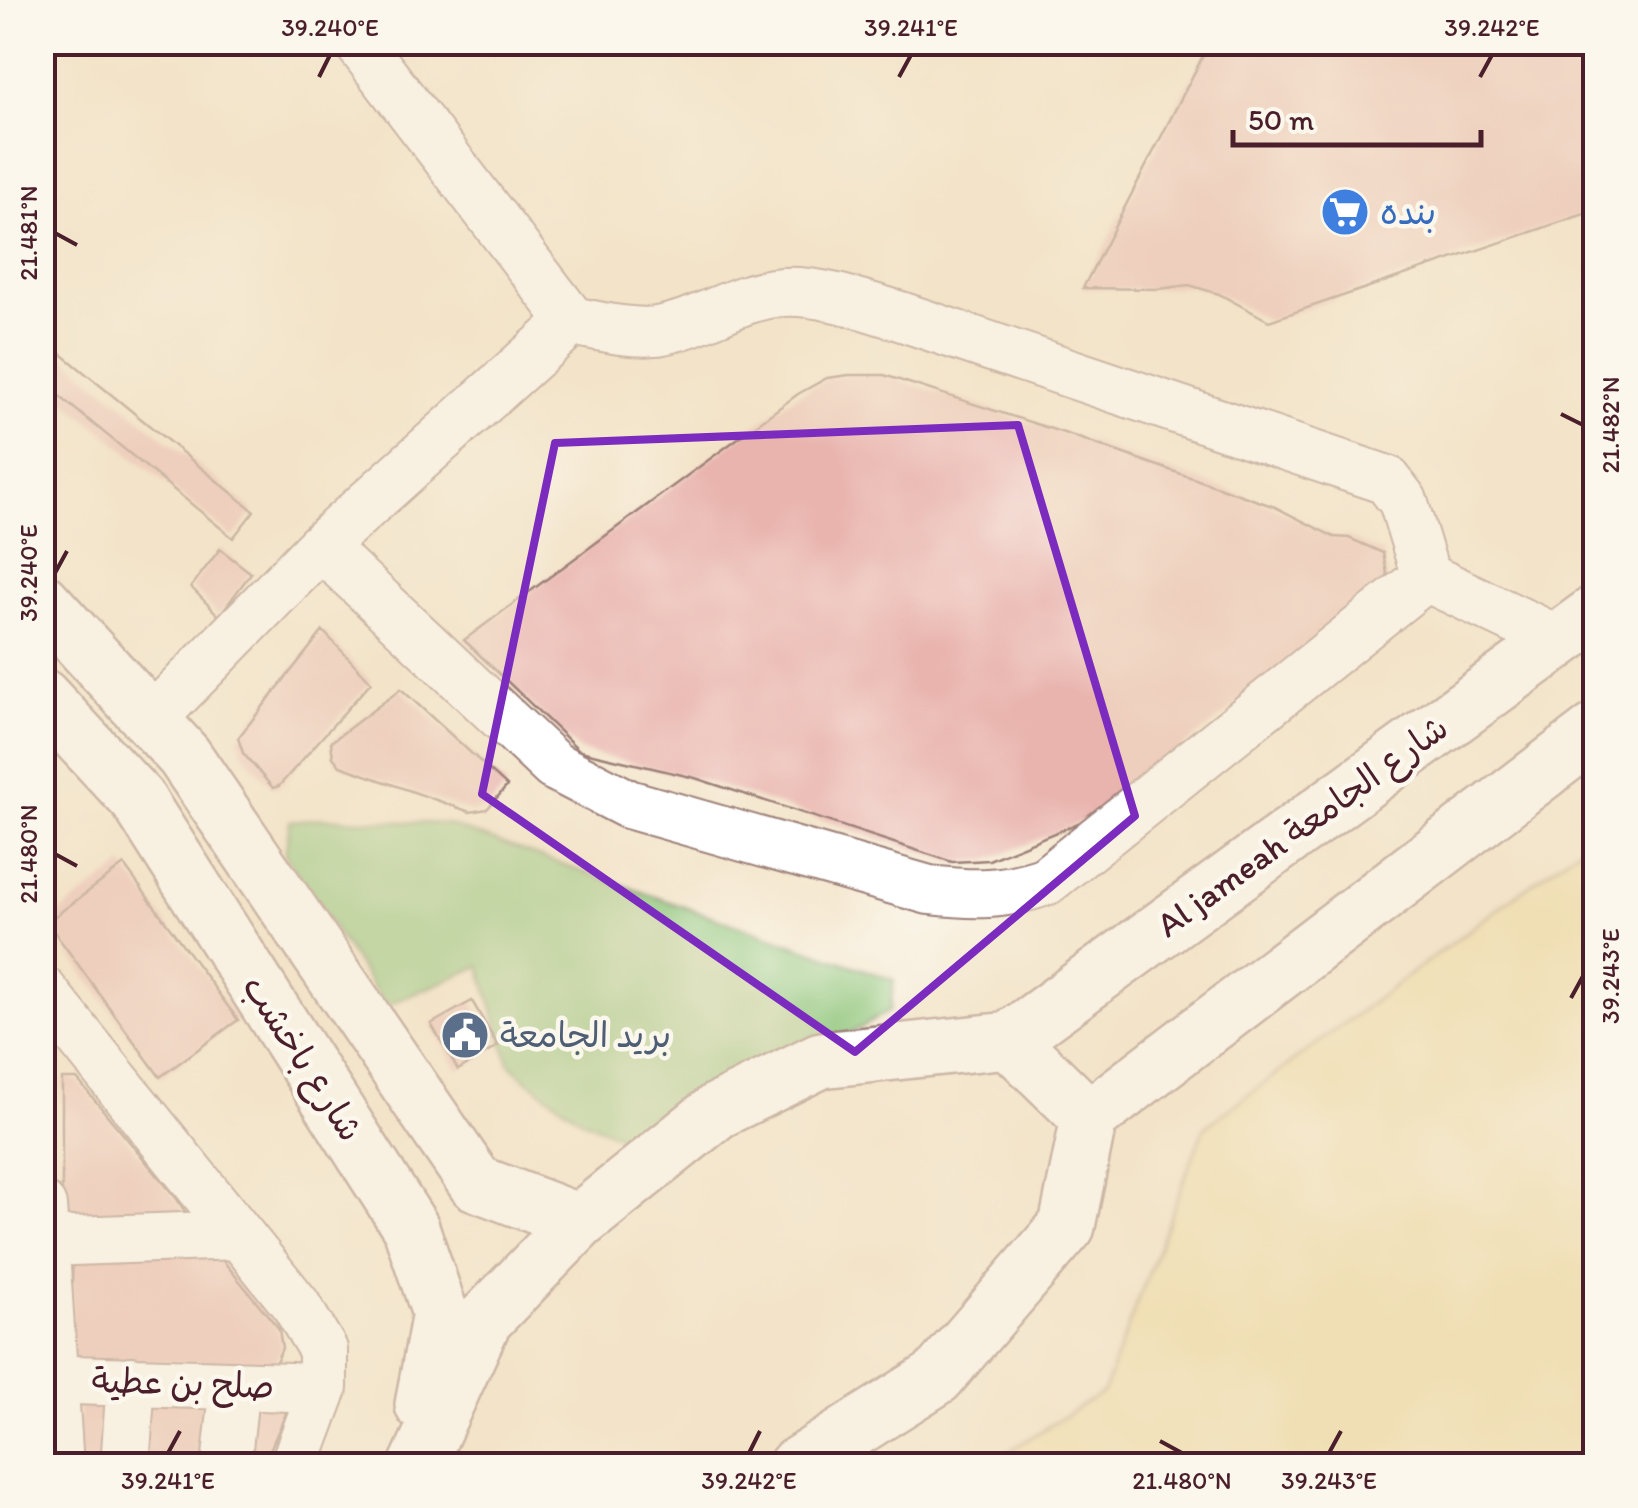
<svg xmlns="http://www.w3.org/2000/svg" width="1638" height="1508" font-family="Itim,'Playpen Sans Arabic',sans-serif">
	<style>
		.green { fill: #8cc579; stroke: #6b7252; stroke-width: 2.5 }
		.sand { fill: #eeda9e; stroke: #9c7c64; stroke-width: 2.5 }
		.building { fill: #e9b4ae }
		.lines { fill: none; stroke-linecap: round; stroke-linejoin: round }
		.minor-casing { stroke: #9e817a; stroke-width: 52 }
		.major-casing { stroke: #9e817a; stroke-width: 60 }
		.minor { stroke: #fff; stroke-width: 48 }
		.major { stroke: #fff; stroke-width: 55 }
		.marked { fill: none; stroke: #7b2cbf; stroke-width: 8; stroke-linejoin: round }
		.ticks { fill: none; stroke: #4a1f2b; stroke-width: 4 }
		.labels { text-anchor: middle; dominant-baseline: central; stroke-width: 9; stroke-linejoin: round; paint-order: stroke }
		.shop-label { font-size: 35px; fill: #366cbe; stroke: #fbf7ec; text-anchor: start }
		.street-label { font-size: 35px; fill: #4a1f2b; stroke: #fbf7ec }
		.service-label { font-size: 35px; fill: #4e5e75; stroke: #fbf7ec; text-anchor: start }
		.neatline { fill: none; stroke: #4a1f2b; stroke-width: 4 }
		.ticks-label { font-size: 25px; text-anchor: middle; fill: #4a1f2b }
	</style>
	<rect width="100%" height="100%" fill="#fbf7ec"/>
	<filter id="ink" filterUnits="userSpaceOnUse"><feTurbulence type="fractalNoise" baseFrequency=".01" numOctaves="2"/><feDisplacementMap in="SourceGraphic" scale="20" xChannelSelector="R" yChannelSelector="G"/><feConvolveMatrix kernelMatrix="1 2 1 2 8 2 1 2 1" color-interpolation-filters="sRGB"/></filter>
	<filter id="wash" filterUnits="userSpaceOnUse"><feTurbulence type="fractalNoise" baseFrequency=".0048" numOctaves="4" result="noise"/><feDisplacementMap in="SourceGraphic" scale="40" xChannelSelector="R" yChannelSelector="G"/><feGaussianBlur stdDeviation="2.25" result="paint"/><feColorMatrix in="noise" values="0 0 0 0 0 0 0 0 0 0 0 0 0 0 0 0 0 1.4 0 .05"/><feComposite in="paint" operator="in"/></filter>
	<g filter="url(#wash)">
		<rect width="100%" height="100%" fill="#f3e3c8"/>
		<path class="green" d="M321,818L446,824L894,980L890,1010L857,1030L723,1079L622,1137L584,1121L528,1081L509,1063L480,966L385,1006L285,855L290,821Z"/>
		<path class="sand" d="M1595,836V1465H987L1103,1392L1204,1128Z"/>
		<g id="blocks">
			<path class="building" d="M1191,42H1596V210L1269,321L1219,294L1189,285L1159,289L1083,288L1206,50Z
				M42,338L254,511L233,538L42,382Z
				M849,375H884L1070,435L1275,507L1334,537L1349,538L1383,553L1390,589L1088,819L989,860L972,861L952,862L695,778L580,751L464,640L798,394L827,378Z
				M220,549L251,573L219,616L191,587Z
				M323,631L371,682L279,786L273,788L243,753L238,738Z
				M401,689L507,786L487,809L470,812L340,766L333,757L331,742Z
				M124,865L238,1020L160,1077L47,922Z
				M472,1001L498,1046L458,1070L431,1024Z
				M62,1079H77L177,1199L186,1213L185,1224L62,1233Z
				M211,1246L279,1329L282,1348L275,1364L70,1360L73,1249Z
				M220,1398L217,1466H134L137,1399Z
				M80,1402L120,1406V1466H73Z
				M291,1402L263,1466H235L240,1405Z"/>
		</g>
	</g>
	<g filter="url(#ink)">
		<use href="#blocks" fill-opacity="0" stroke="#9e817a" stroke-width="2.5"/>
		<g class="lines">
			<g class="minor-casing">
				<path id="minor" d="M358,42L572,321
					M321,546L554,766L628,804L929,890C974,895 1002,896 1046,881L1426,577
					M151,720L321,546L572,321C599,326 629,334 657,331C701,324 738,295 783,292C820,290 862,305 897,315L1387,480L1403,501L1426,577L1558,640
					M42,990L296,1305L323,1350V1388L294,1466
					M42,1206L59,1466
					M45,1242L239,1235
					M42,1379L323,1388
					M125,1466L131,1381
					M226,1466L235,1385"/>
			</g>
			<g class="major-casing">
				<path id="major" d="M42,601L184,756L476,1183L579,1222
					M42,697L138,800L411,1228L440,1313L423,1405
					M1009,1040L1596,613
					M1089,1118L1596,731
					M417,1466L484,1320L579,1222L717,1111L821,1060L1009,1040L1089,1118L1067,1226L937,1377L796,1466"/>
			</g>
			<use href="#minor" class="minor"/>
			<use href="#major" class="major"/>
		</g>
	</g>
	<path d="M0 0H1638V1508H0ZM1018,425L1135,816L855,1052L482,794L555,443Z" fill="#f3e3c8" fill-opacity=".55" fill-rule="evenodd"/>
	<path class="marked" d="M1018,425L1135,816L855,1052L482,794L555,443Z"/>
	<path class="ticks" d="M319,77L330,55M899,77L911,55M1480,77L1492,55M55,233L77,245M1561,414L1583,425M55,573L67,551M55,854L77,866M1571,998L1583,976M1160,1441L1182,1453M168,1453L180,1431M749,1453L760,1431M1329,1453L1341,1431"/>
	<defs>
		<g id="supermarket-disc" transform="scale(2.5)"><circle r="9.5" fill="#3f7fe0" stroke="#fbf7ec"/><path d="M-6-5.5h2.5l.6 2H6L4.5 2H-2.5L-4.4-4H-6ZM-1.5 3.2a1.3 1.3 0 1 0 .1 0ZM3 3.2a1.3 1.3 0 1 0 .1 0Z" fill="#fff"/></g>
		<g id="civic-disc" transform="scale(2.5)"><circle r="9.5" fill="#5c6f8a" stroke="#fbf7ec"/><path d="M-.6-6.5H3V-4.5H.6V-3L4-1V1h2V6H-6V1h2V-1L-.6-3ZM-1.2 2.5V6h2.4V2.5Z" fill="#fff"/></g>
	</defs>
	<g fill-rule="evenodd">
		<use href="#supermarket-disc" x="1345" y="212"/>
		<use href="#civic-disc" x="465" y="1035"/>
	</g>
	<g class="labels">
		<g class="shop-label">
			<text x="1380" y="212">بنده</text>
		</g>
		<g class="street-label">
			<text transform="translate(1302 826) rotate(-36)">Al jameah شارع الجامعة</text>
			<text transform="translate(303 1058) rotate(57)">شارع باخشب</text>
			<text transform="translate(183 1383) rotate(2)">صلح بن عطية</text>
		</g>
		<g class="service-label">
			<text x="500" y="1035">بريد الجامعة</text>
		</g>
	</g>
	<rect width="1638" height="1508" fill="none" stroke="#fbf7ec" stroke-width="110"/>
	<path d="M1233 130v15h248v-15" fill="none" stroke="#4a1f2b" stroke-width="5"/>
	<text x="1248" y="130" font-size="30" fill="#4a1f2b" stroke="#fbf7ec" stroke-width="8" paint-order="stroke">50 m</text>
	<rect x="55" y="55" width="1528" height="1398" class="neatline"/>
	<g class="ticks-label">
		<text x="330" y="36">39.240°E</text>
		<text x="911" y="36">39.241°E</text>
		<text x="1492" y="36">39.242°E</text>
		<text transform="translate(28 233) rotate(-90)" y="9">21.481°N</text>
		<text transform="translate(1610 425) rotate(-90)" y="9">21.482°N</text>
		<text transform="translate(28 573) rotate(-90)" y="9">39.240°E</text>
		<text transform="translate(28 854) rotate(-90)" y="9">21.480°N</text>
		<text transform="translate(1610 976) rotate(-90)" y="9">39.243°E</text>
		<text x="168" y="1489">39.241°E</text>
		<text x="749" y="1489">39.242°E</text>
		<text x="1182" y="1489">21.480°N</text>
		<text x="1329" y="1489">39.243°E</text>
	</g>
</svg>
